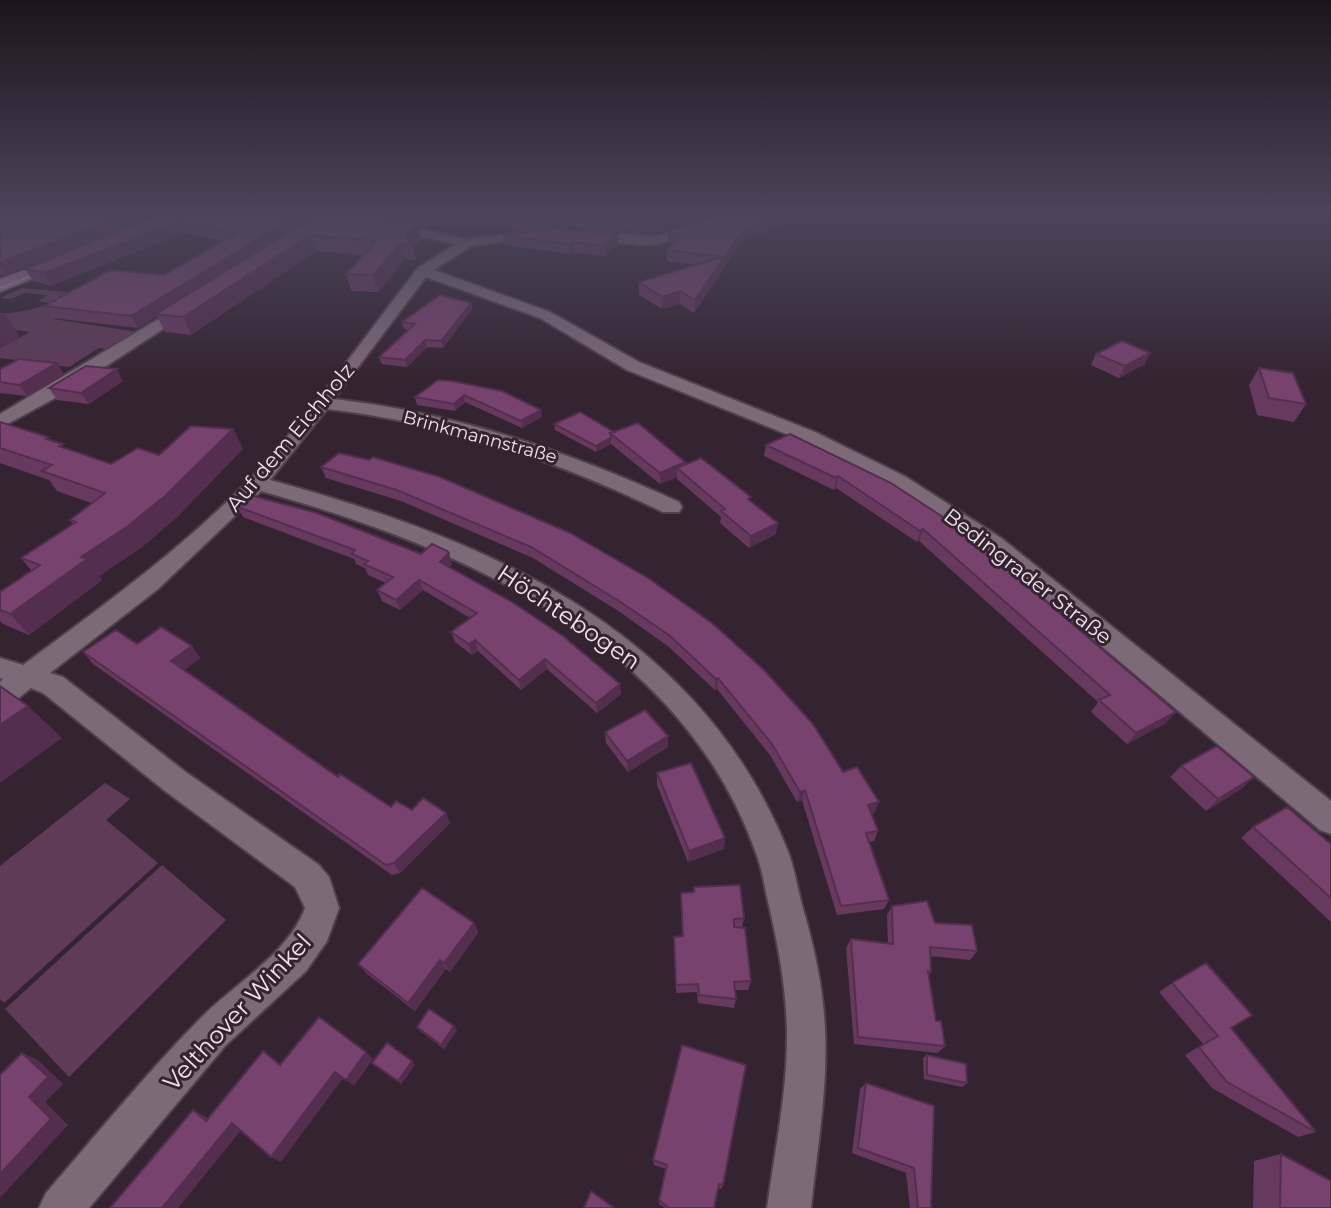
<svg xmlns="http://www.w3.org/2000/svg" width="1331" height="1208" font-family="Montserrat,sans-serif">
	<style>
		.green { fill: #5f3b58 }
		.lines { fill: none; stroke-linecap: round; stroke-linejoin: round }
		.minor-casing { stroke: #4e414c; stroke-width: 4 }
		.major-casing { stroke: #4e414c; stroke-width: 3 }
		.minor { fill: #7d6a79; fill-rule: evenodd }
		.major { fill: #9d6e95; fill-rule: evenodd }
		.tram { stroke: #a497a1; stroke-width: 2 }
		.wall { fill: #67395f }
		.shaded-wall { fill: #542e4e }
		.building { fill: #78426f; stroke: #542e4e; stroke-width: 2 }
		.labels { text-anchor: middle; dominant-baseline: central; stroke-width: 6; stroke-linejoin: round; paint-order: stroke }
		.far-street-label { font-size: 18px; fill: #efe4ec; stroke: #342431 }
		.street-label { font-size: 21px; fill: #efe4ec; stroke: #342431 }
		.near-street-label { font-size: 24px; fill: #efe4ec; stroke: #342431 }
	</style>
	<rect width="100%" height="100%" fill="#342431"/>
	<path class="green" d="M22,288L114,296L53,319L138,332L108,349L99,348L69,367L0,358V348L30,332L0,328V313C12,314 39,309 50,303L38,301L47,295L24,293L11,299L0,298Z
		M105,783L130,799L106,820L158,863L4,1003L0,999V866Z
		M162,865L226,920L69,1077L5,1009Z"/>
	<g class="lines">
		<g class="minor-casing">
			<path id="minor" d="M271,213C289,212 339,210 353,221L347,225L277,217Z
				M728,213H745L659,244L639,245L583,238L577,234L583,230L658,236Z
				M387,222L467,239L541,230L543,233L537,237L471,246L434,270L550,312L639,362L815,432L906,477L1001,538L1331,801V834L1320,830L985,548L892,485L801,440L627,370L540,318L426,277L334,399C455,413 568,451 679,502L682,507L679,512H663C555,460 446,423 327,409L270,480C485,539 697,627 787,849C794,866 797,886 802,905C814,946 823,986 825,1029C828,1089 817,1149 811,1208H767C775,1149 788,1089 787,1030C786,989 779,949 770,910C765,891 763,871 756,853C681,641 461,547 261,491L158,589L50,673L63,677L187,773L319,865L329,877L339,908L327,941L306,971L226,1045L89,1208H39L46,1193C96,1135 145,1075 199,1020C232,985 288,955 305,908L295,887L165,791L43,693L31,688L10,705L0,708V682L3,679L0,678V658L23,665C101,607 181,550 249,480C310,415 363,339 418,268L456,244L383,229L381,226Z
				M187,302L192,304V310L68,391L0,428V414Z"/>
		</g>
		<g class="major-casing">
			<path id="major" d="M69,253L75,254L78,258L75,262L0,292V279Z"/>
		</g>
		<use href="#minor" class="minor"/>
		<use href="#major" class="major"/>
		<path class="tram" d="M0,288L49,269"/>
	</g>
	<path class="wall" d="M0,213H304L306,221L320,213H720L711,215L688,213V222L654,233L555,225L526,229L432,224L430,228L418,226L421,239L413,248L416,260L405,259L378,292L351,291L346,274L363,255L316,251L191,335L165,332L157,316L138,328L53,318L45,306L164,275L223,241L183,233L51,286L33,281L25,269L123,229L5,275L0,274Z
		M723,213H816L800,218L742,241L694,313L680,304L662,309L639,295V282L696,265L667,261V250L673,244L668,242V231Z
		M617,234L618,244L605,256L573,252L570,254L504,245L503,235Z
		M471,303L472,309L443,348L427,347L407,367L382,364L379,357L408,329H404L402,322Z
		M1096,354L1145,364L1119,378L1091,365Z
		M57,363L64,375L27,396L0,393V369Z
		M1259,368L1306,404L1294,422L1257,415L1249,385Z
		M438,380L542,417L522,428L465,402L455,411L417,405L415,397Z
		M123,381L89,404L57,400L49,388Z
		M0,422L50,440L66,449L111,464L159,455L233,429L243,449L177,517L142,547L99,576L102,580L29,635L3,624L0,621V592L31,570L21,558L73,524L70,520L91,503L57,491L49,480L0,463Z
		M554,424L614,432L685,465L751,501L776,534L749,548L720,523L721,517L677,479V477L660,484L611,444L596,452L555,430Z
		M766,445L891,483L1166,723L1127,744L1091,712L1098,702L919,541L917,542L836,488L834,490L764,456Z
		M321,467L570,533L843,772L875,813L872,814L878,831L874,841L869,842L889,900L884,909L837,915L802,800L797,802L770,755L717,689L715,690L669,647L620,612L533,558L401,501L326,478Z
		M238,507L421,554L452,564L449,567L621,694L597,713L547,669L521,690L478,651L472,655L455,642L451,632L470,618L423,590L400,610L382,601L377,590L386,583L368,575L365,568L356,564L354,559L243,517Z
		M137,644L192,646L200,658L184,670L338,777L391,807L412,810L446,813L450,823L400,873L392,875L93,664L83,652Z
		M605,732L668,736V747L628,772L606,743Z
		M1181,766L1254,777L1241,789L1206,811L1170,777Z
		M657,773L724,849L688,862L657,785Z
		M1253,827L1331,844V922L1241,838Z
		M694,887L744,918L742,927L751,981L748,990H735L736,999L734,1008L698,1003L697,992L676,993L674,937L682,936L681,893L694,892Z
		M892,906L935,923L977,951L970,960L930,956L931,972L929,975L936,1021L945,1046L938,1053L854,1044L846,948L851,939L888,943L887,915Z
		M474,923L478,933L450,972L446,969L415,1011L366,973L358,964Z
		M1172,983L1316,1132L1298,1137L1212,1088L1185,1055L1203,1044L1159,992Z
		M417,1027L457,1030L444,1049L420,1031Z
		M927,1055L967,1083L962,1087L924,1079L923,1058Z
		M866,1083L934,1106L931,1208H910L906,1173L852,1153L860,1089Z
		M1281,1154L1331,1208H1253L1254,1161Z
		M653,1160L723,1185L721,1189L718,1188L714,1208H665L659,1204V1200L666,1169L654,1165Z"/>
	<path class="shaded-wall" d="M132,213H165L5,275L0,267V262Z
		M301,213H304L307,222L156,314L157,316L138,328L131,316Z
		M430,213L432,224L430,228L427,217Z
		M683,213H688V222L654,233V222Z
		M786,213H816L800,218L742,241L694,313L695,300L743,230Z
		M554,214L555,225L526,229L525,218Z
		M178,222L183,233L51,286L44,273Z
		M417,223L421,239L413,248L412,244L405,237Z
		M617,234L618,244L605,256L604,246Z
		M310,235L316,251L191,335L183,317Z
		M572,242L573,252L570,254L569,244Z
		M401,243L405,259L378,292L373,275Z
		M680,291V304L662,309V297Z
		M471,303L472,309L443,348L441,341Z
		M4,312L20,337L0,348V314Z
		M425,340L427,347L407,367L405,360Z
		M1150,353L1145,364L1119,378L1125,366Z
		M57,363L64,375L27,396L19,385Z
		M117,369L123,381L89,404L81,393Z
		M464,395L465,402L455,411L454,404Z
		M541,410L542,417L522,428L521,421Z
		M233,429L243,449L177,517L142,547L99,576L102,580L29,635L10,614L81,557Z
		M611,438V444L596,452V446Z
		M685,462L684,474L677,468V477L660,484V473Z
		M838,476L836,488L834,490L836,478Z
		M778,523L776,534L749,548L751,536Z
		M923,529L919,541L917,542L920,531Z
		M449,553L452,564L443,572L440,562Z
		M419,580L423,590L400,610L396,600Z
		M475,640L478,651L472,655L469,644Z
		M192,646L200,658L180,673L171,661Z
		M545,659L547,669L521,690L519,680Z
		M718,678L717,689L715,690L716,679Z
		M620,684L621,694L597,713L596,703Z
		M28,706L62,738L0,783V725Z
		M1176,712L1166,723L1127,744L1136,733Z
		M668,736V747L628,772L627,761Z
		M1254,777L1241,789L1206,811L1218,799Z
		M805,790L802,800L797,802L800,792Z
		M879,802L875,813L864,816L868,805Z
		M446,813L450,823L400,873L394,863Z
		M725,838L724,849L688,862L689,851Z
		M474,923L478,933L450,972L444,963Z
		M440,960L446,969L415,1011L408,1003Z
		M454,1026L457,1030L444,1049L441,1045Z
		M366,1052L373,1059L354,1086L346,1080Z
		M22,1053L38,1060L63,1084L45,1102L68,1125L0,1198V1174L29,1097Z
		M412,1061L415,1065L401,1085L398,1081Z
		M335,1072L343,1078L281,1162L271,1157Z
		M193,1110L205,1116L218,1126L206,1121Z
		M232,1123L243,1128L178,1208H162Z"/>
	<path class="building" d="M0,213H132L0,262Z
		M163,213H301L131,316L45,306L110,270L164,275L236,234L178,222L44,273L25,269Z
		M320,213H343L385,218L392,224L397,219L417,223L405,237L412,244L401,243L373,275L346,274L376,241L310,235L183,317L156,314Z
		M403,213H683L654,222L554,214L525,218L430,213L427,217Z
		M723,213H786L743,230L695,300L680,291L662,297L639,282L723,257L667,250L681,235L668,231Z
		M554,229L617,234L604,246L572,242L569,244L503,235Z
		M440,295L471,303L441,341L425,340L405,360L379,357L415,324L402,322Z
		M1122,341L1150,353L1125,366L1096,354Z
		M19,359L57,363L19,385L0,382V369Z
		M86,366L117,369L81,393L49,388Z
		M1259,368L1293,373L1306,404L1269,398Z
		M438,380L452,381L502,391L541,410L521,421L464,395L454,404L415,397Z
		M580,412L614,432L610,433L611,438L596,446L554,424Z
		M0,422L48,437L46,439L63,444L59,446L111,464L138,448L159,455L191,426L233,429L165,496L128,526L81,557L87,559L10,614L0,610V592L40,565L21,558L76,522L70,520L105,493L42,471L52,465L0,448Z
		M638,423L685,462L660,473L610,433Z
		M790,434L891,483L958,527L1176,712L1136,733L1099,700L1110,695L923,529L920,531L838,476L836,478L766,445Z
		M339,453L369,460L373,457L440,477L570,533L648,578L712,623L764,670L813,724L843,772L857,767L879,802L868,805L878,831L866,833L889,900L841,906L805,790L800,792L772,744L718,678L716,679L669,635L619,601L531,547L397,490L321,467Z
		M701,458L751,497L748,499L778,523L751,536L721,511L725,509L677,468Z
		M246,494L317,513L421,554L432,544L447,551L449,553L440,562L512,602L563,636L620,684L596,703L545,659L519,680L475,640L469,644L451,632L477,613L419,580L396,600L377,590L393,577L364,564L368,561L352,554L355,550L238,507L241,499Z
		M161,627L192,646L171,661L338,777L340,774L391,807L396,801L412,810L423,798L446,813L394,863L386,865L83,652L116,630L137,644Z
		M0,686L28,706L0,725Z
		M645,710L668,736L627,761L605,732Z
		M1217,746L1254,777L1218,799L1181,766Z
		M691,763L725,838L689,851L657,773Z
		M1287,807L1331,844V898L1253,827Z
		M740,885L744,918L734,919V927L745,928L751,981L734,982L736,999L699,995L698,984L676,985L674,937L683,936L681,893L694,892V887Z
		M422,888L474,923L444,963L440,960L408,1003L358,964Z
		M927,901L935,923L972,925L977,951L930,947L931,972L928,971L936,1021H941L945,1046L858,1037L851,939L893,944L892,906Z
		M1206,963L1252,1015L1231,1028L1316,1132L1227,1082L1199,1047L1218,1036L1172,983Z
		M429,1009L454,1026L441,1045L417,1027Z
		M319,1017L366,1052L346,1080L335,1072L271,1157L232,1123L162,1208H110L193,1110L206,1121L263,1051L280,1065Z
		M387,1043L412,1061L398,1081L372,1063Z
		M682,1045L746,1065L723,1185L719,1184L714,1208H669L659,1200L667,1165L653,1160Z
		M22,1053L48,1077L29,1097L51,1119L0,1174V1075Z
		M927,1055L966,1064L967,1083L927,1075Z
		M866,1083L934,1106L931,1208H918L914,1168L858,1148Z
		M1281,1154L1331,1181V1208H1280Z
		M591,1191L614,1208H584Z"/>
	<linearGradient id="sky" x2="0" y2="1"><stop stop-color="#1d141b"/><stop offset="0.56" stop-color="#4a455a"/><stop offset="1" stop-color="#4a455a" stop-opacity="0"/></linearGradient>
	<rect width="1331" height="382" fill="url(#sky)"/>
	<g class="labels">
		<g class="far-street-label">
			<text transform="translate(480 437) rotate(15)">Brinkmannstraße</text>
		</g>
		<g class="street-label">
			<text transform="translate(290 437) rotate(-50)">Auf dem Eichholz</text>
			<text transform="translate(1028 576) rotate(38)">Bedingrader Straße</text>
		</g>
		<g class="near-street-label">
			<text transform="translate(569 617) rotate(34)">Höchtebogen</text>
			<text transform="translate(237 1012) rotate(-47)">Velthover Winkel</text>
		</g>
	</g>
</svg>
